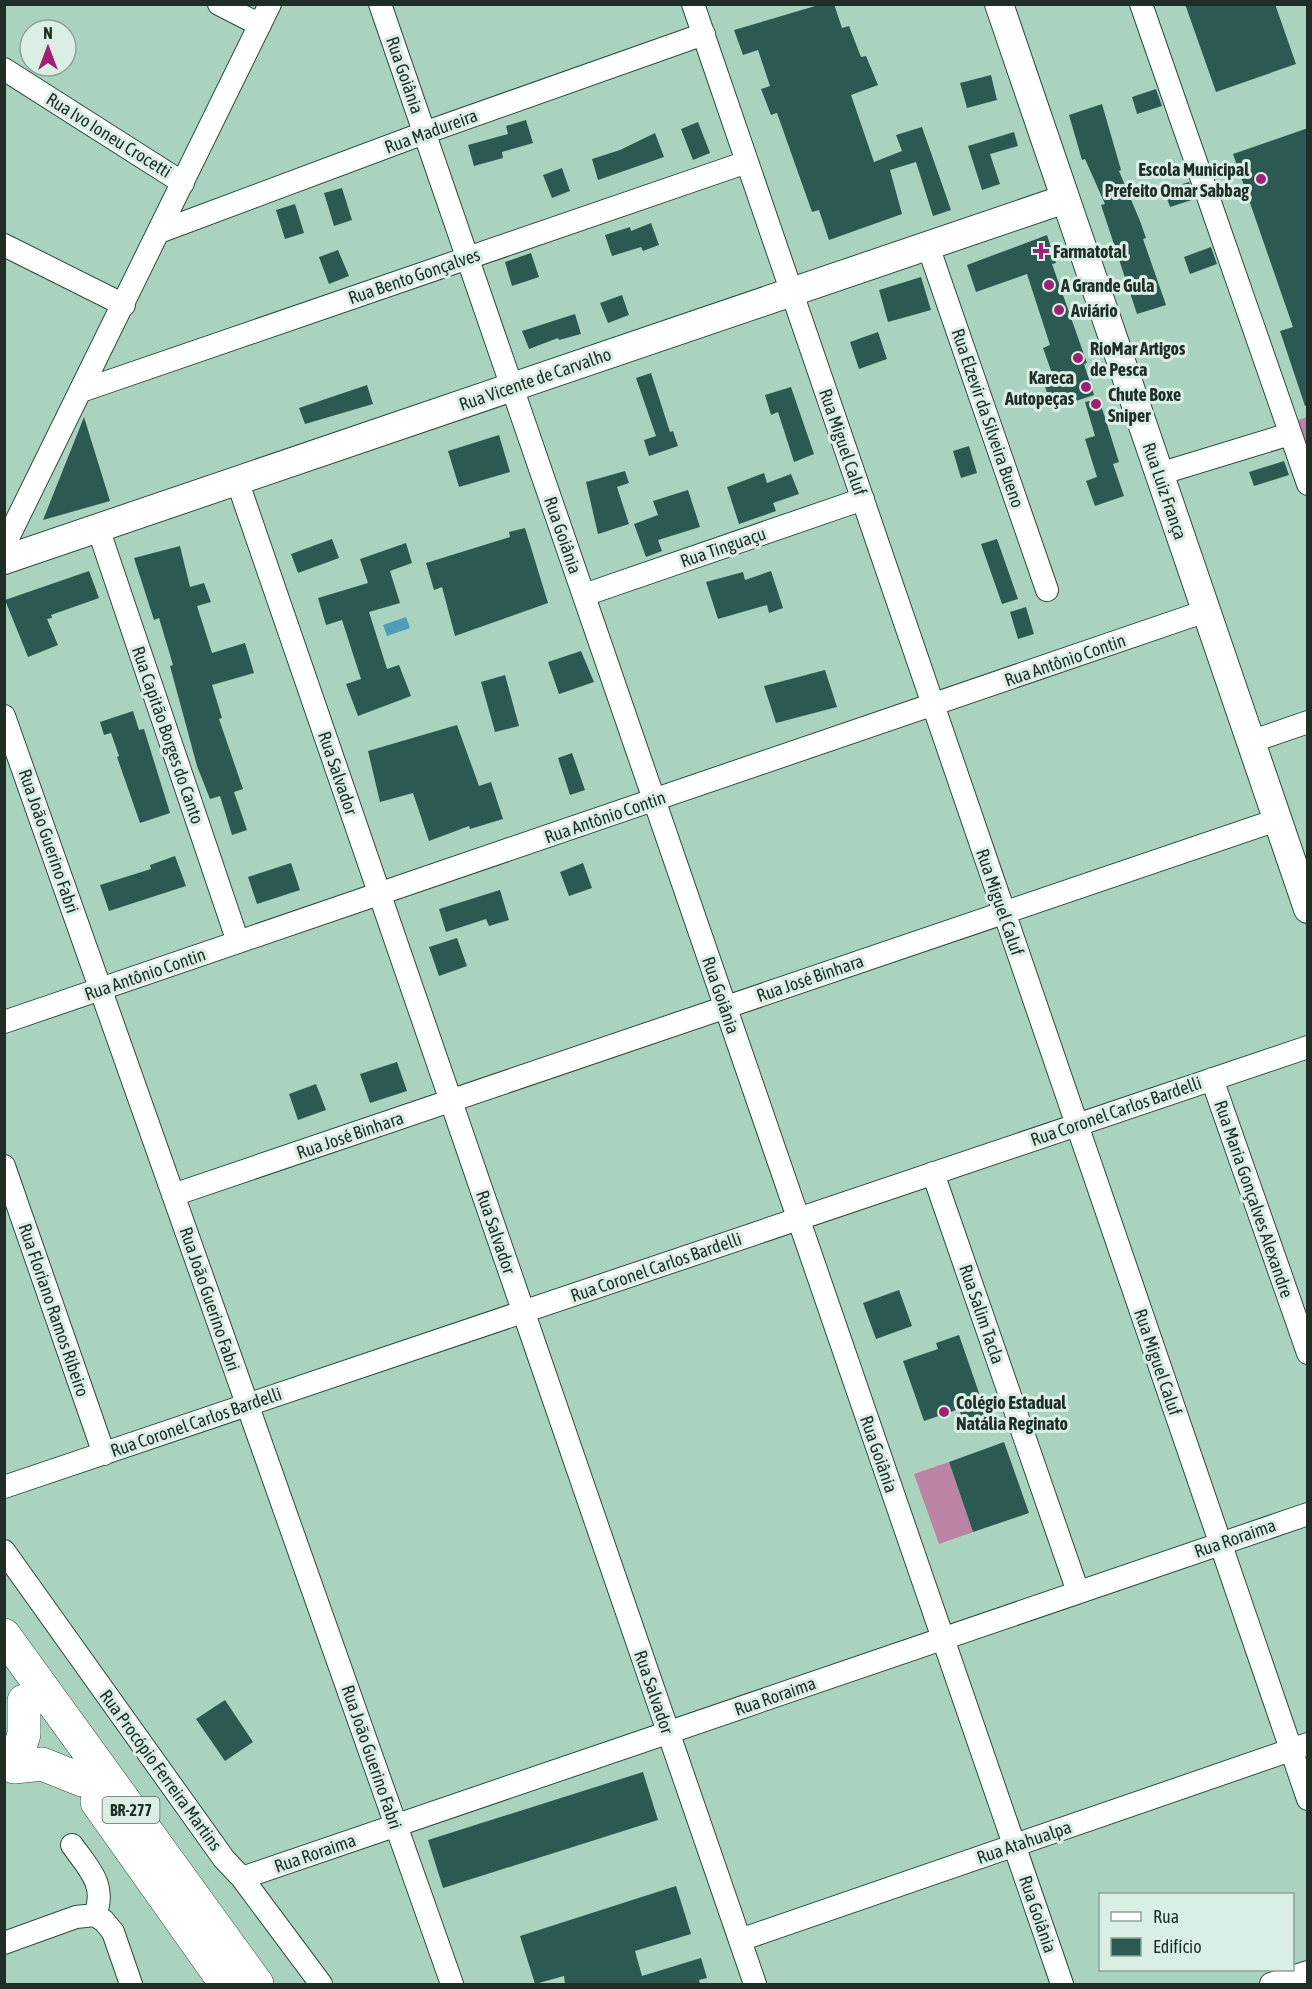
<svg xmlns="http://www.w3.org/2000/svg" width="1312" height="1989" font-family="'Asap Condensed',sans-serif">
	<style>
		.green { fill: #bc84a4 }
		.water { fill: #519cb7 }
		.building { fill: #2d5953 }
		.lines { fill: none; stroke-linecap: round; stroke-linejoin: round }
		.minor-casing { stroke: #294d3d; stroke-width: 24 }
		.major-casing { stroke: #294d3d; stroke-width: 30 }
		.highway-casing { stroke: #294d3d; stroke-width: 34 }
		.minor { stroke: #fff; stroke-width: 22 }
		.major { stroke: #fff; stroke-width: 28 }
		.highway { stroke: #fff; stroke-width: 33 }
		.poi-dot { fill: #9e2176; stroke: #daeee4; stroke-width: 2 }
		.labels { text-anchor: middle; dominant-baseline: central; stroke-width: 6; stroke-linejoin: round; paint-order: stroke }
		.shield { fill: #daeee4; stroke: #576860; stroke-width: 1.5 }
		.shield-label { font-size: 16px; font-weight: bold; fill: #1f2f28 }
		.street-label { font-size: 18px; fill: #1f2f28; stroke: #daeee4 }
		.poi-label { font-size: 18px; font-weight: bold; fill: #1f2f28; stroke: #daeee4; text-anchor: start }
	</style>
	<rect width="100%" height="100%" fill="#aad3bf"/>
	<path class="green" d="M1307,417V476L1289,423Z
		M949,1462L973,1532L939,1544L914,1474Z"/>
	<path class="water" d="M406,617L410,628L387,636L383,625Z"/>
	<path class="building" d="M822,4H834L842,28L849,26L861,57L866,56L878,85L851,95L874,162L902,151L896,135L922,127L951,210L933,216L916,162L890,170L902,214L829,240L819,210L812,212L777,113L771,115L761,89L770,86L758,50L743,55L734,30Z
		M1185,4H1275L1296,64L1216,92Z
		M991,75L997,100L967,108L960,83Z
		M1156,89L1162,106L1137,114L1132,97Z
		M1102,104L1121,170L1119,171L1140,221L1146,238L1143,239L1166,305L1137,314L1101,205L1105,204L1085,159L1082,160L1069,115Z
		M526,120L533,143L502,152L503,158L474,166L468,145L508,134L506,126Z
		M698,122L710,153L693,160L681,129Z
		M1308,128V405L1305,406L1280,331L1293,327L1233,154Z
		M1014,132L1018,146L990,154L1000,184L982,190L968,146Z
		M655,133L664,157L598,180L592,159L620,150Z
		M562,168L570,191L552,198L543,175Z
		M1189,182L1195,199L1170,207L1164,190Z
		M342,188L352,220L334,226L324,193Z
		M295,204L304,233L285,239L276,210Z
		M651,223L659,245L643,251L641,247L612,256L605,235L630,227L631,231Z
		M1047,235L1056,263L1052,264L1087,363L1084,364L1094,395L1052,409L1044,383L1054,379L1043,348L1050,345L1027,274L976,292L967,265Z
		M1211,247L1217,264L1190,274L1184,257Z
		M338,250L349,276L329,284L319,257Z
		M531,253L539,277L512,286L505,262Z
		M921,277L931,310L888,322L879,290Z
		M622,295L629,315L608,323L600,303Z
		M575,314L581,334L559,340L558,338L529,349L522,331Z
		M878,332L887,359L859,369L850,342Z
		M651,373L670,432L673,431L678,446L649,456L644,440L656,436L636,378Z
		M367,385L373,404L305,424L299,408Z
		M791,387L814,454L794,462L778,412L771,415L765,395Z
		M1099,399L1119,462L1113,464L1124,496L1095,506L1086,481L1097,477L1085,439L1095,436L1085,402Z
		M84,417L110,501L43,520Z
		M499,435L510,472L459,487L448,451Z
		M969,446L977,473L961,478L953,451Z
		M1284,461L1289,475L1254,486L1249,472Z
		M625,471L629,483L617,487L629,524L598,534L586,482Z
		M764,473L767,483L791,474L799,494L773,503L776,511L739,524L727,487Z
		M688,490L700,527L658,540L662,551L646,557L634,524L658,515L653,501Z
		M525,528L548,603L455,636L442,587L434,590L426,563L510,537L509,532Z
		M332,539L339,558L298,573L291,554Z
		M997,539L1018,599L1002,604L981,544Z
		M406,543L412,563L390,571L400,603L369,612L387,669L399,665L411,696L358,716L346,684L361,679L342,620L326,625L318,598L368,583L360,559Z
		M180,546L190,587L204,583L211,602L197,606L212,653L245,643L254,673L212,685L222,718L219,719L243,789L234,792L247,830L232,835L220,796L210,799L197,766L170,666L173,665L159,618L154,620L134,558Z
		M89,571L99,598L51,615L52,618L47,619L58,645L28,657L5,600Z
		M771,571L783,608L769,613L767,605L718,619L706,582L743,572L745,580Z
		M1026,607L1034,634L1018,639L1010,612Z
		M581,651L594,682L559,694L548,662Z
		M825,670L837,707L776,723L764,686Z
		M505,675L519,726L495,732L481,682Z
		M133,711L139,730L144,729L170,813L140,823L117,757L119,756L111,733L104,735L100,722Z
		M457,725L479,786L491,782L503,819L470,829L469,826L429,841L413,793L380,802L368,751Z
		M572,753L585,790L570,795L558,758Z
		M175,856L186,886L109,911L100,885L151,869L150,865Z
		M291,863L300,890L257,904L248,877Z
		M583,863L592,888L569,896L560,872Z
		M500,890L509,920L489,926L486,919L446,932L439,909Z
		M457,938L467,966L439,976L429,947Z
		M397,1062L407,1091L370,1103L360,1074Z
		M316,1084L326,1110L298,1120L289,1094Z
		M899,1290L912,1326L876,1339L863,1303Z
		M959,1335L988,1419L965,1427L959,1409L924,1421L903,1361L938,1349L936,1343Z
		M1004,1442L1029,1513L973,1532L949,1462Z
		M225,1700L253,1742L225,1761L196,1719Z
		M643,1772L658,1820L443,1888L428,1840Z
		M676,1886L691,1934L635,1951L642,1976L701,1958L707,1978L699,1980L700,1984H565L564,1976L535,1984L520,1936Z"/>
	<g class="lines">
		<g class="minor-casing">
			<path id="minor" d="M219,4L260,25
				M380,4L1062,1984
				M693,4L1308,1799
				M1141,4L1308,484
				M4,69L183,183
				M159,232L424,133L704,34
				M4,245L124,305
				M928,246L1047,590
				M81,391L747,162
				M1159,474L1290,434
				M237,480L755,1984
				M98,528L238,942
				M4,546L270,4
				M584,595L863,499
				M4,716L452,1984
				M1250,742L1308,722
				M4,1022L1206,611
				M1212,1079L1308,1353
				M4,1166L104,1454
				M933,1173L1078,1592
				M173,1195L1277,820
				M4,1487L1308,1047
				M4,1551L224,1859L242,1878L321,1984
				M72,1845C89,1869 107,1885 95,1915
				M242,1878L1308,1514
				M740,1940L1308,1744
				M4,1943L76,1917L95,1915L104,1921L113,1932L131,1984
				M1271,1984L1308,1972"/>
		</g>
		<g class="major-casing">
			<path id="major" d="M999,4L1308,909
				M4,560L1065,199"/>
		</g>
		<g class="highway-casing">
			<path id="highway" d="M4,1635L257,1984
				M24,1701V1734L14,1767L42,1764L82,1780
				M97,1802L226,1984"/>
		</g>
		<use href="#minor" class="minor"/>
		<use href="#major" class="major"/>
		<use href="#highway" class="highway"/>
	</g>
	<g class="poi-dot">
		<circle cx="1261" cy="179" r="6"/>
		<path d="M1038 242h6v6h6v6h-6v6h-6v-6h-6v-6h6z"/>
		<circle cx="1049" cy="285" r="6"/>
		<circle cx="1059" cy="310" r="6"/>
		<circle cx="1078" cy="358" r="6"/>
		<circle cx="1086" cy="387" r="6"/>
		<circle cx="1096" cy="404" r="6"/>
		<circle cx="944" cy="1412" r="6"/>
	</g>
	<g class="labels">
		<rect class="shield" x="102.5" y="1797" width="57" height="26" rx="4.5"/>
		<g class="shield-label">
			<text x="131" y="1810">BR-277</text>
		</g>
		<g class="street-label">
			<text transform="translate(405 75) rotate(71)">Rua Goiânia</text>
			<text transform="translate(431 131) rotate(-20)">Rua Madureira</text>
			<text transform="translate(109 135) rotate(32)">Rua Ivo Ioneu Crocetti</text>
			<text transform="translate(414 276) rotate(-19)">Rua Bento Gonçalves</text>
			<text transform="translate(535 379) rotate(-19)">Rua Vicente de Carvalho</text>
			<text transform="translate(988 418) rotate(71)">Rua Elzevir da Silveira Bueno</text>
			<text transform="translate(843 442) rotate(71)">Rua Miguel Caluf</text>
			<text transform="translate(1165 491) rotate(71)">Rua Luiz França</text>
			<text transform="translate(563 535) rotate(71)">Rua Goiânia</text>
			<text transform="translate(723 547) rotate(-19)">Rua Tinguaçu</text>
			<text transform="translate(1065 660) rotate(-19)">Rua Antônio Contin</text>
			<text transform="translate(168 735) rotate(71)">Rua Capitão Borges do Canto</text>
			<text transform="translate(338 773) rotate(71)">Rua Salvador</text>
			<text transform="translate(605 817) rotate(-19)">Rua Antônio Contin</text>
			<text transform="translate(49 841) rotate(71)">Rua João Guerino Fabri</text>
			<text transform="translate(1000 902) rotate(71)">Rua Miguel Caluf</text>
			<text transform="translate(145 974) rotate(-19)">Rua Antônio Contin</text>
			<text transform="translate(810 978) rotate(-19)">Rua José Binhara</text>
			<text transform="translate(721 995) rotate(71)">Rua Goiânia</text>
			<text transform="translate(1116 1111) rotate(-19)">Rua Coronel Carlos Bardelli</text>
			<text transform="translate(350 1135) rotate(-19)">Rua José Binhara</text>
			<text transform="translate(1254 1199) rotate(71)">Rua Maria Gonçalves Alexandre</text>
			<text transform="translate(496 1232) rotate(71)">Rua Salvador</text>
			<text transform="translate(656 1267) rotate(-19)">Rua Coronel Carlos Bardelli</text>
			<text transform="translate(210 1299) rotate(71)">Rua João Guerino Fabri</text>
			<text transform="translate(54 1310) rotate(71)">Rua Floriano Ramos Ribeiro</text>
			<text transform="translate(982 1314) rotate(71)">Rua Salim Tacla</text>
			<text transform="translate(1158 1362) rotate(71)">Rua Miguel Caluf</text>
			<text transform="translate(196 1422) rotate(-19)">Rua Coronel Carlos Bardelli</text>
			<text transform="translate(879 1454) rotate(71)">Rua Goiânia</text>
			<text transform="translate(1235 1538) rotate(-19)">Rua Roraima</text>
			<text transform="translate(654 1692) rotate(71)">Rua Salvador</text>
			<text transform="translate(775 1696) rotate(-19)">Rua Roraima</text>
			<text transform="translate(372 1757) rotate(71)">Rua João Guerino Fabri</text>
			<text transform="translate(161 1770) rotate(54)">Rua Procópio Ferreira Martins</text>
			<text transform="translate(1024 1842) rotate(-19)">Rua Atahualpa</text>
			<text transform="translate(315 1853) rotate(-19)">Rua Roraima</text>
			<text transform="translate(1038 1914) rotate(71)">Rua Goiânia</text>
		</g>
		<g class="poi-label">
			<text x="1249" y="169" text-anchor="end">Escola Municipal<tspan x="1249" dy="21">Prefeito Omar Sabbag</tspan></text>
			<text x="1053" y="251">Farmatotal</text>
			<text x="1061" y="285">A Grande Gula</text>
			<text x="1071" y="310">Aviário</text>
			<text x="1090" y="348">RioMar Artigos<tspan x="1090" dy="21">de Pesca</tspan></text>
			<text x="1074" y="377" text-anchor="end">Kareca<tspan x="1074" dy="21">Autopeças</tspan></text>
			<text x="1108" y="394">Chute Boxe<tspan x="1108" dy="21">Sniper</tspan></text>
			<text x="956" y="1402">Colégio Estadual<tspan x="956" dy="21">Natália Reginato</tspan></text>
		</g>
	</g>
	<rect width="1312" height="1989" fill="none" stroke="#1f2f28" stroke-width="12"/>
	<rect x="1099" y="1893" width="195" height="78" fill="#daeee4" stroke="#8fa299" stroke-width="1.5"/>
	<rect x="1111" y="1912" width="30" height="9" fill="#ffffff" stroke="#8fa299" stroke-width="1.5"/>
	<text x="1153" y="1923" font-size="18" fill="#1f2f28">Rua</text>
	<rect x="1111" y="1938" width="30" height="18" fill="#2d5953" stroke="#8fa299" stroke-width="1.5"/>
	<text x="1153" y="1953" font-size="18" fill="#1f2f28">Edifício</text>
	<g transform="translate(48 48)"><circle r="28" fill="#daeee4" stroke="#8fa299" stroke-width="1.5"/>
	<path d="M0-4.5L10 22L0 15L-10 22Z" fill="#9e2176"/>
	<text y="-9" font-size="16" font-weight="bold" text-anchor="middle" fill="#1f2f28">N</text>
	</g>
</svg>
